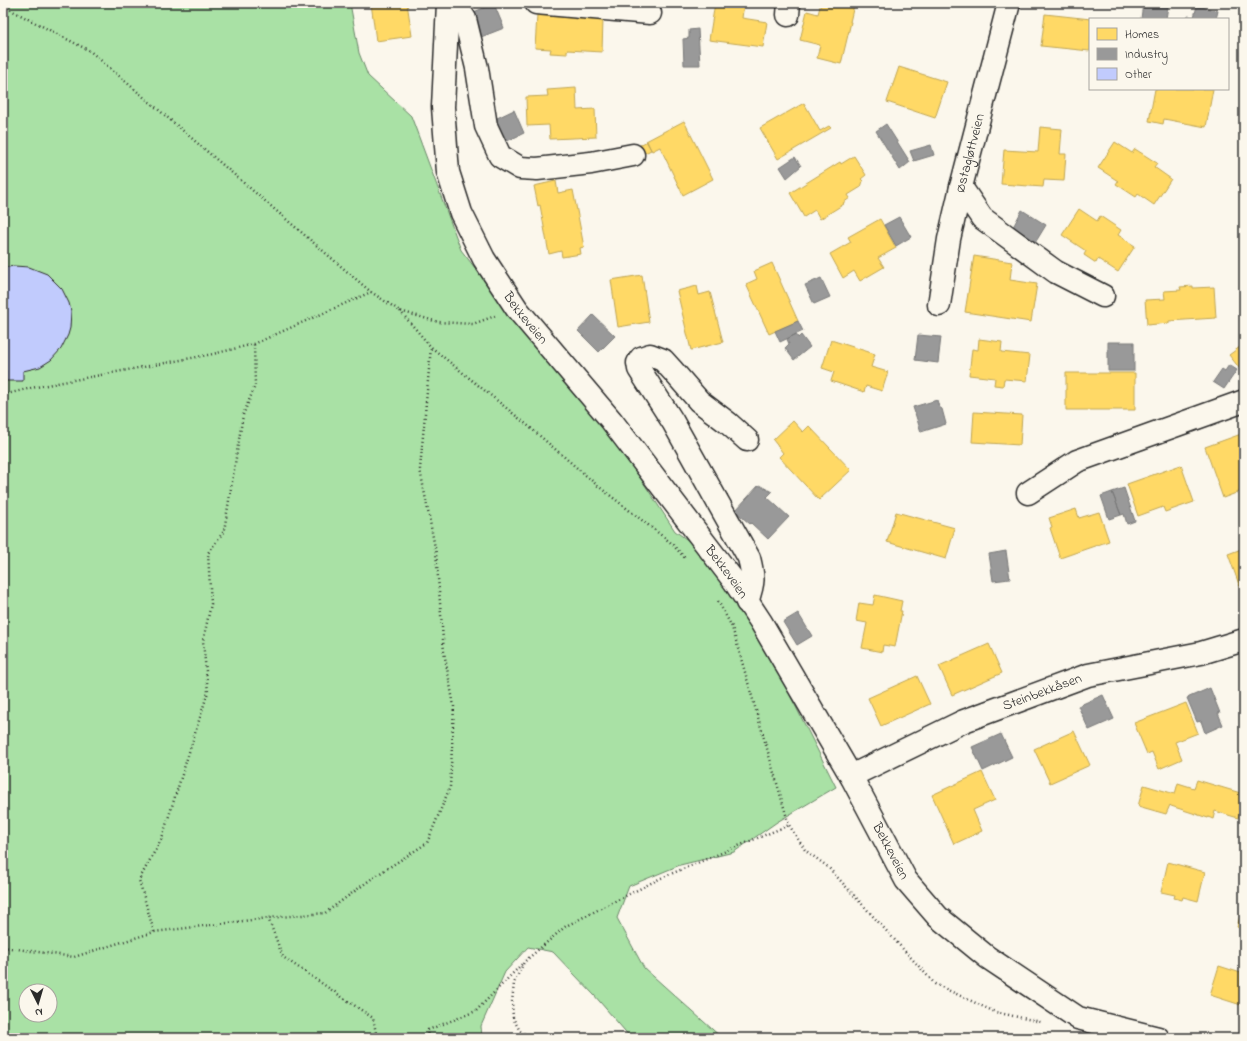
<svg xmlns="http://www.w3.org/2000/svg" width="1247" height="1041" font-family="'Indie Flower',sans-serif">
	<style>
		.green { fill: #a9e1a5; stroke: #6a8668; fill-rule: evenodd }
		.homes { fill: #ffd966; stroke: #bfa554 }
		.industry { fill: #999; stroke: #787878 }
		.building { fill: #c1cbfd; stroke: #2b2b2b }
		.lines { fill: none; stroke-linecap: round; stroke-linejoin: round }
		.minor-casing { stroke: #2b2b2b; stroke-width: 25 }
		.path { stroke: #2b2b2b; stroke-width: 2.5; stroke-dasharray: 1 3; stroke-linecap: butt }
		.minor { stroke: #fbf7ec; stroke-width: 22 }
		.labels { text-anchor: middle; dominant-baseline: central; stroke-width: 4; stroke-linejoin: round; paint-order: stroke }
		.street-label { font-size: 14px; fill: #2b2b2b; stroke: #fbf7ec }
	</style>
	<rect width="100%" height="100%" fill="#fbf7ec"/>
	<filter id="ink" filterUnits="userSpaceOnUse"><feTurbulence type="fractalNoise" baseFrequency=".025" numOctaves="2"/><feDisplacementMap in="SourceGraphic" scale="8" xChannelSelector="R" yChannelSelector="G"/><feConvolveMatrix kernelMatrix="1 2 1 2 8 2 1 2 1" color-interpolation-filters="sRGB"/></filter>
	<g filter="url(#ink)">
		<path class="green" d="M3,3H350L359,53L368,76L411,116L461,250L497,296L571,372L675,531L707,554L752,619L836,787L777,822L734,852L680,865L629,886L617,918L644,968L722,1038H631L594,995L553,952L528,947L505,972L481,1026L482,1038H3ZM26,991H50V1015H26Z"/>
		<path class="homes" d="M371,3H407L412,36L376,41Z
			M715,3H744L742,18L767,22L763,47L709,40Z
			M821,3H845L854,5L850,22H851L841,64L817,58L820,45L800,40L807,11L818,14Z
			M1045,14L1091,19L1090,51L1041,46Z
			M537,15L603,19L602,52L567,50V54L550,53L551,49L535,48Z
			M899,67L947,82L935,118L887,102Z
			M576,88L577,110L595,109L596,137L550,139L549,125L527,126L526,97L548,96L547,90Z
			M1155,89H1213L1206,127L1164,119L1163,124L1149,121Z
			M804,103L820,131L829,126L831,128L778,159L760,128Z
			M684,121L713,179L683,195L660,147L652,151L646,141Z
			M1040,127L1062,129L1060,154H1066L1064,181L1044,180L1043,187L1001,184L1004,150L1038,152Z
			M647,141L651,150L639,156L635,148Z
			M1115,142L1132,153L1135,149L1157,163L1154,167L1171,179L1154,205L1138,194L1136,197L1116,184L1118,181L1098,168Z
			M854,156L866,175L861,179L863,181L861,187L848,195L850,198L843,203L844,204L820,219L815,210L804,217L790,193L840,162L841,164Z
			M556,181L558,193L573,190L584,247L580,248L581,254L562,257L561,251L549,254L540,205L538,206L534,186Z
			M1079,209L1097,221L1100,216L1121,230L1118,235L1135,246L1118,272L1098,259L1096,263L1084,255L1086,251L1062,235Z
			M880,219L896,248L878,258L884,267L860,281L854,271L843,278L830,254L851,242L848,237Z
			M974,256L1012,262L1010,280L1037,284L1031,322L965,312Z
			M772,263L798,321L769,334L746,284L757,279L754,271Z
			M642,275L649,322L618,327L611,280Z
			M697,286L699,295L710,292L723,342L691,350L677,291Z
			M1193,286V288L1214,287L1216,318L1169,321V323L1147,325L1145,300L1165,299L1164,291L1181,290L1180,287Z
			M979,339L1002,342L1001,352L1030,355L1027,381L1004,379L1003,386L994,385L995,378L969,375L972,349L978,350Z
			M831,340L875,354L871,367L888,372L882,391L866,386L864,392L831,381L834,372L822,368Z
			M1244,344V374L1229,355Z
			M1066,373H1135V410H1066Z
			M974,412L1022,415L1020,445L972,442Z
			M793,421L803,432L809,426L851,470L819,500L779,457L783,453L773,440Z
			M1244,433V465L1242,466L1244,473V490L1223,498L1205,447Z
			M1181,465L1194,502L1165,512L1163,507L1138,516L1127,484Z
			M1076,509L1079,518L1099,512L1109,541L1060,558L1050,528L1052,527L1049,518Z
			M896,512L955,528L946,559L887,542Z
			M1244,548V589L1241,590L1228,554Z
			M875,595L902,601L900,611H902L895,647L883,645L882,652L862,648L867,623L856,621L859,603L873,605Z
			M989,644L1002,673L952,695L939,666Z
			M917,676L930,704L881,726L868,698Z
			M1186,703L1198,733L1175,742L1182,759L1159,769L1152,752L1147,754L1134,723Z
			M1074,731L1090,765L1050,783L1034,749Z
			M982,772L995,800L973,810L982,831L954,844L932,795Z
			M1197,780L1244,794V798L1238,818L1215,811L1213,819L1208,817V818L1171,806L1170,805L1166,814L1138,806L1144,785L1175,794L1178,783L1194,788Z
			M1168,862L1205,872L1198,901L1183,897L1182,900L1174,898L1175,895L1161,892Z
			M1244,902V929L1237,927Z
			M1219,966L1244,974V1006L1210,995Z"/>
		<path class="industry" d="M1143,3L1168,6L1166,19H1141Z
			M494,4L504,28L481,37L471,13Z
			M1197,6L1218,11L1216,19H1188V16L1194,17Z
			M698,29L700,65H684L683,39L689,38V30Z
			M514,110L524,133L503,143L493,120Z
			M886,124L910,162L900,170L876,131Z
			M931,145L934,155L914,161L910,151Z
			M795,157L801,166L787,178L780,167Z
			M1022,210L1046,225L1035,243L1012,229Z
			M899,217L911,237L896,246L884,225Z
			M821,278L830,297L814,304L805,285Z
			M593,315L615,336L599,352L578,331Z
			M798,321L803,331L780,342L775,331Z
			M796,334L798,338L801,335L810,347L794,360L785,348L789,344L787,339Z
			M918,335L941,337L938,363L915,360Z
			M1108,342H1134V371H1108Z
			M1229,365L1237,370L1224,389L1213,382L1222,369L1225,371Z
			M937,400L939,407L942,409L946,424L921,432L913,407Z
			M759,485L772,492L767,497L789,517L768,539L751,523L750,524L735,511Z
			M1124,488L1135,521L1127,524L1124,514L1121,515L1112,492Z
			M1112,492L1121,515L1109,519L1101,496Z
			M1006,551L1010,579L993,581L989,554Z
			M798,613L812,636L797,645L783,622Z
			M1210,688L1220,713H1218L1223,725L1205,733L1201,721L1197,722L1187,698Z
			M1103,695L1114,719L1089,730L1078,706Z
			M1001,734L1012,757L983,771L972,747Z"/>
		<path class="building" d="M14,266L29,267L47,274L62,289L69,303L71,311L70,328L68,335L61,349L51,360L40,367L23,371V381H6V370L3,369V268Z"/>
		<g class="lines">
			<g class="minor-casing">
				<g id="minor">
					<path id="s1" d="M448,3L443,107L448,172L461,213L484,259L517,309L611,420L734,581L761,622L851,776L906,880L938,917L987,957L1078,1018L1158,1038"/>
					<path d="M451,3L456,5L465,19L477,68L486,126L500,156L520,168L537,169L591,163L633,155"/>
					<path d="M536,3L650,13"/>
					<path d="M788,15L789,3"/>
					<path d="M961,187L982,218L1056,272L1103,296"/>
					<path id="s2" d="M939,305L949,239L961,187L1009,3"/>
					<path d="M1028,493L1077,461L1244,401"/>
					<path d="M747,602C754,582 754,578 749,558L673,422L639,369L638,363L641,358L650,355L663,360L673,371L699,401L728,423L747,440"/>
					<path id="s3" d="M851,776L964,721L1088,675L1201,653L1244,640"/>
				</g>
			</g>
			<path class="path" d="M3,6L90,51L371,292L400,311L438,322L473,324L495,316
				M400,311L431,347L526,424L598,486L670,542L686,559
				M3,395L31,388L213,354L254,344L371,292
				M718,601L732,627L789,825L805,850L828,867L935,984L995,1012L1041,1022
				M268,918L283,957L373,1018L377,1038
				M154,932L139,880L162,838L208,692L203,641L211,604L208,553L224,531L243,415L255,386L254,344
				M3,947L74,957L154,932L268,918L325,913L374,877L427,843L450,787L454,706L444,652L436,553L420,469L431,347
				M427,1038L428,1030L476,1011L522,964
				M531,1038L520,1031L513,1018L512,1002L514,983L524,962L566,926L661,878L789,825"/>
			<use href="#minor" class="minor"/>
		</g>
	</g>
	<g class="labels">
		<g class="street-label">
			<text stroke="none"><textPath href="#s2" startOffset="155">Østagløttveien</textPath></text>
			<text stroke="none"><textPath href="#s1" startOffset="336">Bekkeveien</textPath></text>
			<text stroke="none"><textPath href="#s1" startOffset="660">Bekkeveien</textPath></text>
			<text stroke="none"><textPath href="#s3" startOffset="209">Steinbekkåsen</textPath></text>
			<text stroke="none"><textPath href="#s1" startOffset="984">Bekkeveien</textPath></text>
		</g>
	</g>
	<rect width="1247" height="1041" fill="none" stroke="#fbf7ec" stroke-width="16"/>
	<rect x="8" y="8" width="1231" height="1025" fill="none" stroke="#2b2b2b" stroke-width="1.5" filter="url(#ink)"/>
	<rect x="1089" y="18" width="140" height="72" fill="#fbf7ec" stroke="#a8a59f"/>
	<rect x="1097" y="28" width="20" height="12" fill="#ffd966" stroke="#a8a59f"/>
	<text x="1125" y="38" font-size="12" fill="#2b2b2b">Homes</text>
	<rect x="1097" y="48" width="20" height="12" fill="#999999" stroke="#a8a59f"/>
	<text x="1125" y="58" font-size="12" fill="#2b2b2b">Industry</text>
	<rect x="1097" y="68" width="20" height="12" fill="#c1cbfd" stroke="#a8a59f"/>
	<text x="1125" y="78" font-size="12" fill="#2b2b2b">Other</text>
	<g transform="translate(38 1003) rotate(175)"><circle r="19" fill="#fbf7ec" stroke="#a8a59f"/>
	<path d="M0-3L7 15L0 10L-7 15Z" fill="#2b2b2b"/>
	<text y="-6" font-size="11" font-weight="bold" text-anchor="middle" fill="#2b2b2b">N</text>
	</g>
</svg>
